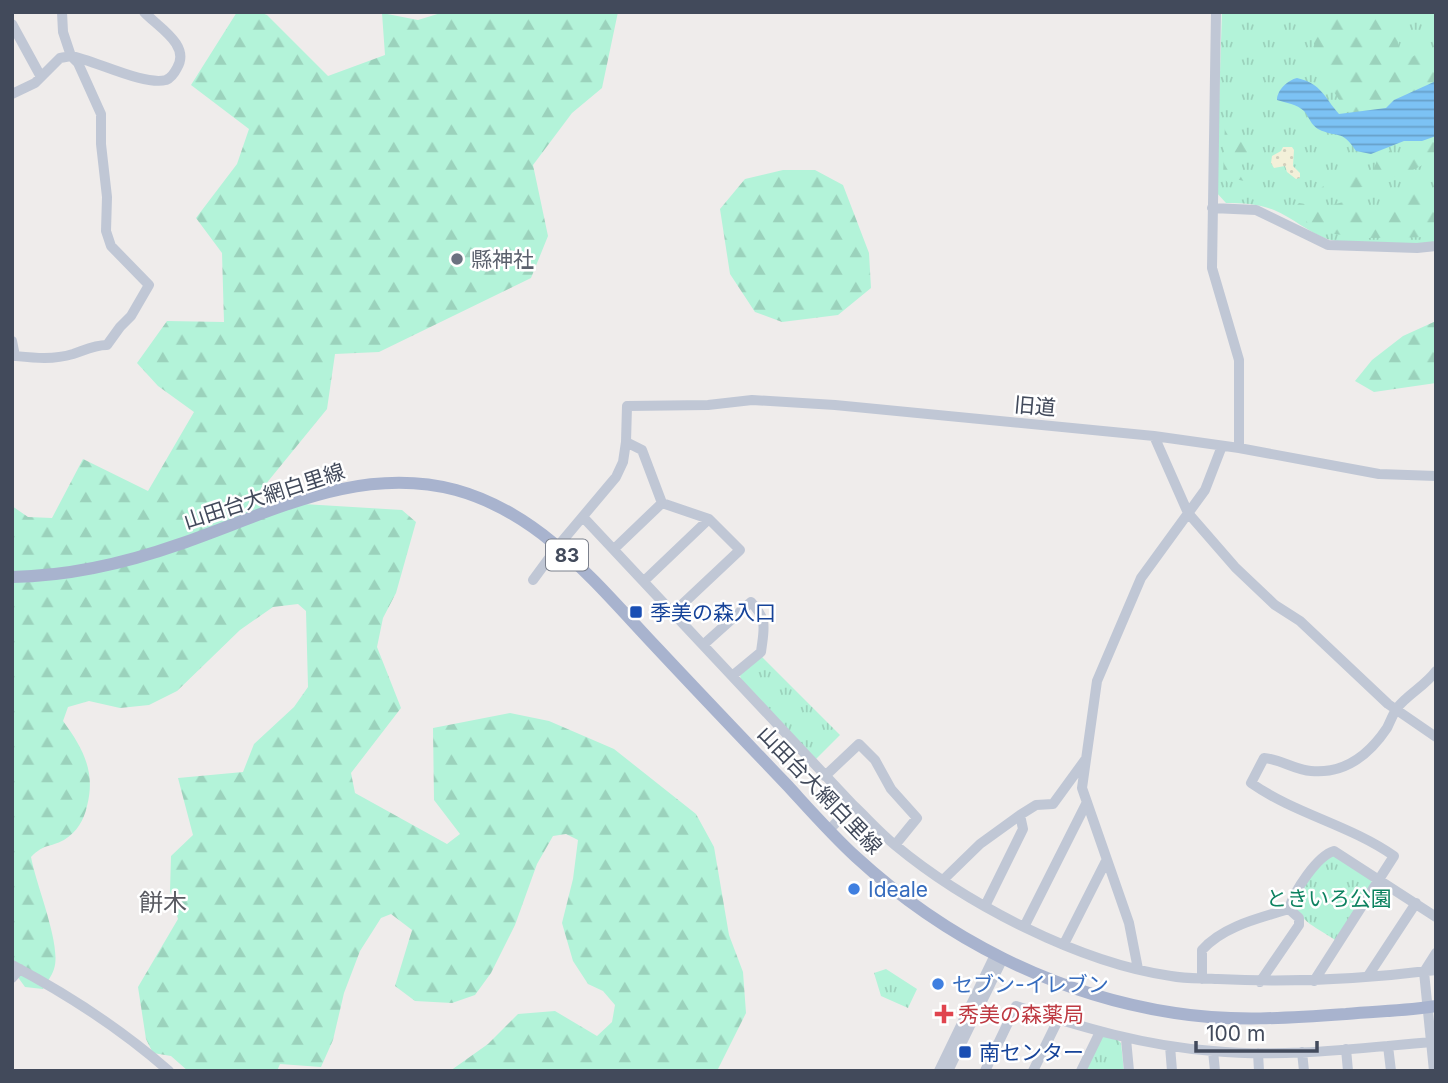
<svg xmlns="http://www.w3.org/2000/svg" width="1448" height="1083" font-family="Inter,'Noto Sans JP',sans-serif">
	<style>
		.grass { fill: url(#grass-tufts) }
		.forest { fill: url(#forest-firs) }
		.sand { fill: url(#sand-dots) }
		.water { fill: url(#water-rules) }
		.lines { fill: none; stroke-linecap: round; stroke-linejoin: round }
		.minor { stroke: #c0c7d5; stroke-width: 10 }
		.major { stroke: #a8b3ce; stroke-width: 12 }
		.worship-dot { fill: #6b7280; stroke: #fff; stroke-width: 2.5 }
		.transit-dot { fill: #1a4fb4; stroke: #fff; stroke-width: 2.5 }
		.shop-dot { fill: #3f7fe0; stroke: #fff; stroke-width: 2.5 }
		.health-dot { fill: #e0444e; stroke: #fff; stroke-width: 2.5 }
		.labels { text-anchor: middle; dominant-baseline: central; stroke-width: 5; stroke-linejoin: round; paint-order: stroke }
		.shield { fill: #fff; stroke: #7b808c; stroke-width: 2 }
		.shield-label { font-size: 19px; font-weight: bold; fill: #424a5b }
		.worship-label { font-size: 21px; fill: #5b616d; stroke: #fff; text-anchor: start }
		.street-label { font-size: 21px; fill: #424a5b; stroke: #fff }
		.transit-label { font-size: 21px; fill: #164399; stroke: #fff; text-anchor: start }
		.shop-label { font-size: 21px; fill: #366cbe; stroke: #fff; text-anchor: start }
		.park-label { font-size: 21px; fill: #0d8260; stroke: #fff }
		.health-label { font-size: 21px; fill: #be3a42; stroke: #fff; text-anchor: start }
		.quarter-label { font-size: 24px; fill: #585a61; stroke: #fff }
	</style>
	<defs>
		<pattern id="grass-tufts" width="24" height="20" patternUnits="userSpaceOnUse" patternTransform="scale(1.75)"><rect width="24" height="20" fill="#b3f3d9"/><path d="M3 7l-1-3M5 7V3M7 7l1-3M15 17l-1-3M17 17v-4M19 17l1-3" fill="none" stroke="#9bd2bc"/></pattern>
		<pattern id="forest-firs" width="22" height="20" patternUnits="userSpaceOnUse" patternTransform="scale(1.75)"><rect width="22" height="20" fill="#b3f3d9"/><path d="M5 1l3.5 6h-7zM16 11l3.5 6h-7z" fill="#9bd2bc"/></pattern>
		<pattern id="sand-dots" width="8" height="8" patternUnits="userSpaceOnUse" patternTransform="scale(1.75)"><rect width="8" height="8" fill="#f3f0d9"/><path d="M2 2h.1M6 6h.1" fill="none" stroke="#d2cfbc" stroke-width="1.8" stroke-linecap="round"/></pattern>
		<pattern id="water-rules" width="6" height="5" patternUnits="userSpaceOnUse" patternTransform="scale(1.75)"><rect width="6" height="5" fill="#7cc2f4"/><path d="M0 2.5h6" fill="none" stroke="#67a0c9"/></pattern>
	</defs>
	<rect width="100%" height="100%" fill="#efeceb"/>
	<path class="grass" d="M1222,12H1436V242C1412,245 1349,246 1327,239C1308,232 1293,218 1274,210C1259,204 1243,203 1226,203L1216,192Z
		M760,655L840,735L816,759L741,680L740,675Z
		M1332,854L1371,879L1372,883L1335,940C1321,930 1296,920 1294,901L1322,860Z
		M886,969L917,989L908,1008L881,996L874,973Z
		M1104,1036L1118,1040L1121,1043L1124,1071H1085L1099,1040Z"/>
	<path class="forest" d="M237,12H259L267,15L328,76L385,55L382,13L418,20L444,12H618L602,88L572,113L533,165L548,236L531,278L379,352L335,354L327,409L252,501L402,510L416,522L396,593L383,618L377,647L401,708L351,773L355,793L447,844L460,834L434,800L433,728L510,713L549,721L614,749L696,814L714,847L729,935L743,972L746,1013L717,1071H450L488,1044L518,1014L555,1011L597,1036L612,1022L615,1005L603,991L588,984L573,961L562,923L573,879L578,840L566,834L553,836L537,864L515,925L491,973L475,995L452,1003L415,1001L395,986L412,930L391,914L381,918L360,951L344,993L333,1040L321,1067L280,1064L277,1071H188L171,1056L153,1053L146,1039L138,987L178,919L170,891L171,856L193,835L178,778L243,772L254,744L294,707L308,687L306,611L298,604L273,607L240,630L177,691L149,705L120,708L89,701L68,707L63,721C83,748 96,772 87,806C84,820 77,832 64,840C49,848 45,843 31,857C36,885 62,946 54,969C52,976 46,983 43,989L25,987L12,969V506L28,517L52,518L83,459L148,491L194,412L158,386L137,363L167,321L224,322L222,253L196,218L237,164L249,129L191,85Z
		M1308,12H1348L1350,15L1353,12H1396L1387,21V26L1397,16L1402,21L1403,38L1398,42L1399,60L1409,59L1415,55L1431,57L1432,64H1436V88L1397,110L1355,117L1343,106L1319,69Z
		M1228,118L1244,144L1254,151L1241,159L1244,181L1235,179L1228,183L1223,177L1225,123Z
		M1410,137L1432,142L1436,141V158L1411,171L1347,192H1317L1334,176L1341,173L1347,177L1362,163L1371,175L1379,156L1389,150L1395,155L1408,151Z
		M783,170H815L843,185L869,253L871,288L838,315L782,322L755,312L730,274L720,209L745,179Z
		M1411,191L1424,200L1436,198V237L1367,238L1326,233L1290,212L1299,203L1305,204L1316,201L1325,207L1354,199L1355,205L1362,211L1396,205Z
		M1436,321V383L1374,392L1355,381L1372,360L1403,336Z"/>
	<path class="sand" d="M1283,147H1292L1294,150L1293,166L1300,173V178L1296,179L1287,172L1285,166L1274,168L1271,163L1272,156L1281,151Z"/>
	<path class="water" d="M1297,78C1322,84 1324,97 1339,114L1386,108L1394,100L1436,81V136L1422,141H1404L1371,154L1356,151C1341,128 1338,139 1318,129C1311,125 1309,117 1304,111C1297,104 1286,103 1277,100C1277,90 1288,80 1297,78Z"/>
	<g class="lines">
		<path class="minor" d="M62,12L63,32L71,56C94,60 144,86 166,80C171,78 175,72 177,68C191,45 158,27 144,12
			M1216,12L1212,268L1239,360V448
			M12,24L41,77
			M12,94L35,83L60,58L71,56L78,63L101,114V144L107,197L106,231L111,246L149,285L131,316L120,327L107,345C94,345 85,350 73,354C53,360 35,358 15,356L12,341
			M1212,208L1256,210L1328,245L1417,248L1436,246
			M1154,436L1188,513L1235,567L1275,605L1300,621L1388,704L1436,737
			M626,442L642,450L662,503L709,519L740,550L673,613
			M583,517L853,805C867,818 880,833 895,845C966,904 1080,963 1171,976C1186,979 1203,978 1218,979C1291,983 1364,979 1436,970
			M614,549L662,503
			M533,580L558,546L616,477L623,462L626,442L627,406L708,405L752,400L835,405L1154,436L1239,448L1379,474L1436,476
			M644,581L709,519
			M703,645L751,602C768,620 764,628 761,652L732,676
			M825,776L859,744L875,760L891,789L917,818L895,845
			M829,830L853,805
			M943,880L980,844L1020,815L1036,805L1053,804L1085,760
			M985,906L1023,829L1020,815
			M1289,909C1294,891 1317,856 1334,851L1436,917
			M1024,927L1087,802
			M1064,944L1106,861
			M12,965C69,995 121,1029 169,1071
			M1138,969L1129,923L1082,788L1097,681L1141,578L1205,490L1222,446
			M1368,976L1416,903
			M12,978L20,969
			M1202,979V950C1223,926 1260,918 1289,909L1299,918V925L1260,982
			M1314,981L1394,856C1350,825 1295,814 1251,783L1264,758C1280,759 1295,770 1311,771C1344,774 1369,755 1387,728C1390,722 1393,714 1397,708C1408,694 1425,686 1436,671
			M1126,1039L1129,1071
			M1170,1046L1172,1071
			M1388,1046L1391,1071
			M1346,1049L1348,1071
			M1213,1051L1215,1071
			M1302,1052L1304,1071
			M1258,1053L1259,1071
			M939,1071L995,955
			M948,1071L1003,958
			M985,1071L1016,1006C1081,1027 1145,1046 1213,1051C1285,1058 1359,1048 1431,1042
			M1033,1071L1058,1020
			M1081,1071L1100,1032
			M1434,1071L1424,972L1436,953"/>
		<path class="major" d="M12,577C70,576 126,563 180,544C270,513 358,464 456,490C543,514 599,587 658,649C701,695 745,741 788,786C810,810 832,835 856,857C944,938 1055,995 1175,1013C1231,1022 1290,1018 1346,1014C1376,1011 1406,1011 1436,1006"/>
	</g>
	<circle class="worship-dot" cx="457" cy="259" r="7"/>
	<g class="transit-dot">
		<rect x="629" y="605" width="14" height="14" rx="3.5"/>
		<rect x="958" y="1045" width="14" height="14" rx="3.5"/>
	</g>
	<g class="shop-dot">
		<circle cx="854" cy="889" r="7"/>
		<circle cx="938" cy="984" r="7"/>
	</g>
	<path class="health-dot" d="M940.5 1003.5h7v7h7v7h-7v7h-7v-7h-7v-7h7z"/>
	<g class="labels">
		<rect class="shield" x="546" y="539.5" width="42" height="31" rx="5"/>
		<g class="shield-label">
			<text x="567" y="555">83</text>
		</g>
		<g class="worship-label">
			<text x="471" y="259">縣神社</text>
		</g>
		<g class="street-label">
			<text transform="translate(1035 406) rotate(5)">旧道</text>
			<text transform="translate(264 496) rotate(-18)">山田台大網白里線</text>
			<text transform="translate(820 790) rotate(46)">山田台大網白里線</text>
		</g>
		<g class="transit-label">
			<text x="650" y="612">季美の森入口</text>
			<text x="979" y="1052">南センター</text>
		</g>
		<g class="shop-label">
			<text x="868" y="889">Ideale</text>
			<text x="952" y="984">セブン-イレブン</text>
		</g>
		<g class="park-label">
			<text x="1329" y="898">ときいろ公園</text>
		</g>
		<g class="health-label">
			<text x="958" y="1014">秀美の森薬局</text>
		</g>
		<g class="quarter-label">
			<text x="163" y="902">餅木</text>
		</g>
	</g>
	<rect width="1448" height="1083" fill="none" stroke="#424a5b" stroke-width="28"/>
	<path d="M1196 1041v10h121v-10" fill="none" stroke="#424a5b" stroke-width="3.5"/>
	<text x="1206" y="1041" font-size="21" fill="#424a5b" stroke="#ffffff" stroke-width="5" paint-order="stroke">100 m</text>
</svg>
